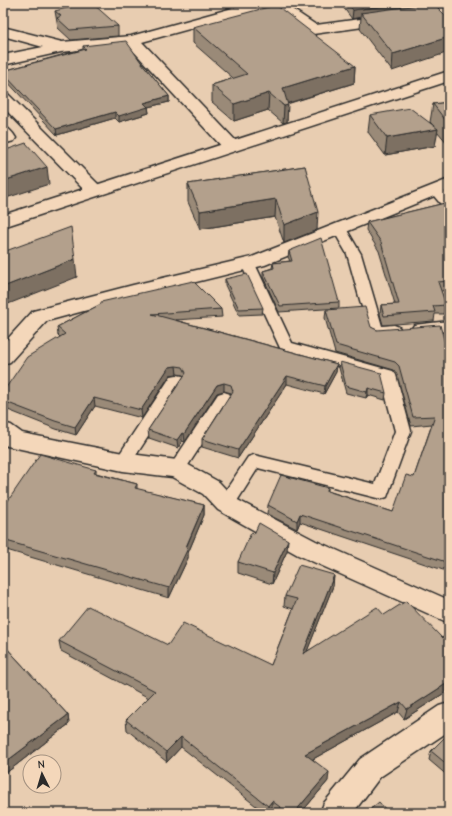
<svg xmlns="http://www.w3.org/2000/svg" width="452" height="816" font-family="'Comic Neue',sans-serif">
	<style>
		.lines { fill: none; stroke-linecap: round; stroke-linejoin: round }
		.service-casing { stroke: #2b2b2b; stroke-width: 3 }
		.minor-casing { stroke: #2b2b2b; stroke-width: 3 }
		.tertiary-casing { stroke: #2b2b2b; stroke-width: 3 }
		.service { fill: #f4d7ba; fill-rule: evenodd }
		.minor { fill: #f4d7ba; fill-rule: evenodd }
		.tertiary { fill: #f4d7ba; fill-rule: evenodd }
		.wall { fill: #9a8a78; stroke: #2b2b2b }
		.shaded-wall { fill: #7d7062; stroke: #2b2b2b }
		.building { fill: #b3a08c; stroke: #2b2b2b }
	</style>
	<rect width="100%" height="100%" fill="#e8cdb1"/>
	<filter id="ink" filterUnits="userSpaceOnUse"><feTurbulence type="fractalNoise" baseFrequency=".025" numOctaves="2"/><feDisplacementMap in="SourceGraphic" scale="8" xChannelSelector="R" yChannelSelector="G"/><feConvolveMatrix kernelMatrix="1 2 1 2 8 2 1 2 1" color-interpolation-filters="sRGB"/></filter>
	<g filter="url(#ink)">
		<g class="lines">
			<g class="service-casing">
				<path id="service" d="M3,126C9,128 13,133 16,138L14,141L3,144Z
					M435,186L440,187L449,197V209L444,208L429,190L430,187Z
					M339,224L344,225L361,254L382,326L394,325L399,327L401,330L399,333L376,337L371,335L369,332L347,254L332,228L334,225Z
					M248,260L253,261L255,264L292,343L393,371L396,375L411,431L387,497L381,499L258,468L232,509L226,511L220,509L217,504L220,499L248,457L254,455L375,484L395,431L381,378L281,350L241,264L243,261Z
					M449,321V331L419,333L414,331L412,328L414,325Z
					M177,375L183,376L185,380L129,466L123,468L117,466L115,462L117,458L171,376Z
					M224,392L230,394L232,398L183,473L177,475L171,473L169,469L171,465L218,394Z"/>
			</g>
			<g class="minor-casing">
				<path id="minor" d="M251,3H283L316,25L449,7V15L313,34L308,33L269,7L142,42L237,142L239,146L237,150L231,151L225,150L128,45L61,52L3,65V55L43,47L3,36V27L62,42L131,36Z
					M3,93L9,95L100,186L103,190L100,194L94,195L88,194L3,107Z
					M449,179V190L265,265L135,297L47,321L10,362L3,364V344L33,311L133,285L252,257Z
					M3,423L11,425L22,433L123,453L177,460L185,463L219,482L234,498L316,541L449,600V623L298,555L218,510L203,494L172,477L123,471L7,446L3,443Z
					M449,703V731L380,777L353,813H320L324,803L360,759L439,706Z"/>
			</g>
			<g class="tertiary-casing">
				<path id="tertiary" d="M449,71V81L3,227V215Z"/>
			</g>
			<use href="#service" class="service"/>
			<use href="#minor" class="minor"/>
			<use href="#tertiary" class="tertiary"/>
		</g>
		<path class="wall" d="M343,3H422L392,71L360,29L361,17L352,19L343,7Z
			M55,11L118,26V36L71,40L58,28Z
			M193,27L355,66L354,83L287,104V122L283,123L268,110L234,121L212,102V85L233,78L193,43Z
			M83,46L141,62L169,96V102L148,107L149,113L119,122L115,118L57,135L3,77V71L83,49Z
			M449,102V144H448L437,131L435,146L385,155L368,132L370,115L434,126L430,122L433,104Z
			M305,166L317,230L284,243L275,217L200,229L188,202V184Z
			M449,202V290L441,291L446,305L444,314H435L434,321L383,325L380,314L381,305L395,304L379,251L366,230L367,222Z
			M289,251L339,302V308L279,312L263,277V271L272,268L273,263L290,261L288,257Z
			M225,279L263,308L262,314L239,315L225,285Z
			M101,304L221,309L222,317L175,320L337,364L336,372L324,394L287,384L238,458L202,447V439L231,393L224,391L217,393L185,442L182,441L178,448L149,438L148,430L184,376L183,375L177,374L170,375L142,418L95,406L76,435L56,429L3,408V392L60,337L58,335L57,327Z
			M326,310L449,358V572L300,522L297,529L267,514L268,505L328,488V491L393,512L414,477L432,424L411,426L397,375L394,370L335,353L325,318Z
			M340,362L386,393L385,400L368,395L366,398L346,393L339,368Z
			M96,470V473L137,484V489L204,505V515L188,553V558L169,598L3,549V508Z
			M254,534L287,551L272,584L238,573V562Z
			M334,575L333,586L307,651L384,615L442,638L449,633V690L404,719L398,712L313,759L328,781L301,813H275L272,810L269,813H265L181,747L167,762L127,730L126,720L149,698L61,651L59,641L168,645L271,665L293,609L284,606L285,596Z
			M3,644L68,715L69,724L6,773L3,770Z
			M449,733V777L429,760L431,751Z"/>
		<path class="shaded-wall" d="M407,3H422L421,9L361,13V17L352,19L353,10Z
			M449,37V52L392,71L393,54Z
			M355,66L354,83L282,105L283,88Z
			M269,93L268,110L234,121V104Z
			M169,96V102L148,107L149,113L119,122V116L144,103Z
			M288,105L287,122L283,123L284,106Z
			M115,112V118L57,135L56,129Z
			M438,129L435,146L385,155L387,138Z
			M449,135V144H448Z
			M47,167L49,184L3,199V181Z
			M276,199L275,217L200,229V211Z
			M318,212L317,230L284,243V225Z
			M75,259L77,277L3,306V287Z
			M337,364L336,372L324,394L325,386Z
			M176,366L177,374L170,375L142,418L141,410L169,367Z
			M287,376V384L238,458V450Z
			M224,383V391L217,393L185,442L184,434L217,385Z
			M368,388V395L366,398L367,392Z
			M94,398L95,406L76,435L75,427Z
			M182,433V441L178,448L177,440Z
			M204,505V515L188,553V558L169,598V588Z
			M300,514V522L297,529V521Z
			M288,540L287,551L272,584L273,573Z
			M334,575L333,586L302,664L303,654Z
			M449,682V690L404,719L407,709Z
			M401,702L398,712L304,764L305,754Z
			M68,715L69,724L6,773L3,764Z
			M181,737V747L167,762L166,752Z
			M329,772L328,781L301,813H294Z
			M272,801V810L269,813H268V806Z"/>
		<path class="building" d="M86,3H92L118,26L70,30L57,18L61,16L55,11Z
			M347,3H407L353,10Z
			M433,3L449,19V37L393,54L361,13Z
			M276,5L355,66L283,88L288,105L284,106L269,93L234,104L212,85L247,74L193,27Z
			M126,41L141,62L169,96L144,103L148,107L119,116L115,112L56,129L3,73V71L86,49L83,46Z
			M449,102V125L433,104Z
			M410,108L438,129L387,138L370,115Z
			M26,143L47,167L3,181V151Z
			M305,166L318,212L284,225L276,199L200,211L188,184Z
			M449,202V281L438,282L446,305L433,306L435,312L384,316L381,305L399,304L381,242L367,222Z
			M71,227L75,259L3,287V252Z
			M321,238L339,302L280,306L263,271L274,268L273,263L292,261L289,251Z
			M247,274L263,308L239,309L225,279Z
			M193,281L221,309L152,314L337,364L325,386L287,376L238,450L202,439L233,391L231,385L224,383L217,385L184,434L182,433L177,440L148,430L186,373L183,367L176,366L169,367L141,410L94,398L75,427L55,421L3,401V392L27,357L65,334L57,327L101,304V302Z
			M365,307L371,327L377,330L440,325L449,358V563L300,514L297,521L268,505L281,475L328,488L327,491L393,512L406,475L414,477L435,416L413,417L399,366L395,362L336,345L326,310Z
			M340,362L381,373L386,393L368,388L367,392L346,386Z
			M40,454L96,470L94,473L137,484L135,488L204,505L186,547L188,548L169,588L3,540V508Z
			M259,523L288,540L273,573L238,562L251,533L254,534Z
			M299,565L334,575L303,654L377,607L384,615L406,601L442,638L449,633V682L407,709L401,702L305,754L329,772L294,813H288L272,801L268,806L181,737L166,752L126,720L155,691L59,641L88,606L168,645L183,623L271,665L297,599L285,596Z
			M3,644L68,715L3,764Z
			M449,733V766L431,751Z
			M379,802L389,813H366Z"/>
	</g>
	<rect width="452" height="816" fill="none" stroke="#f4d7ba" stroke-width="16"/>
	<rect x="8" y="8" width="436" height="800" fill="none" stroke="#2b2b2b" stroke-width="1.5" filter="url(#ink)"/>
	<g transform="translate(42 774) rotate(355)"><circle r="19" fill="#f4d7ba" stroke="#a49281"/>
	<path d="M0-3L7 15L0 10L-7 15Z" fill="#2b2b2b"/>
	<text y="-6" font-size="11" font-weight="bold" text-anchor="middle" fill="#2b2b2b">N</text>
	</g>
</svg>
